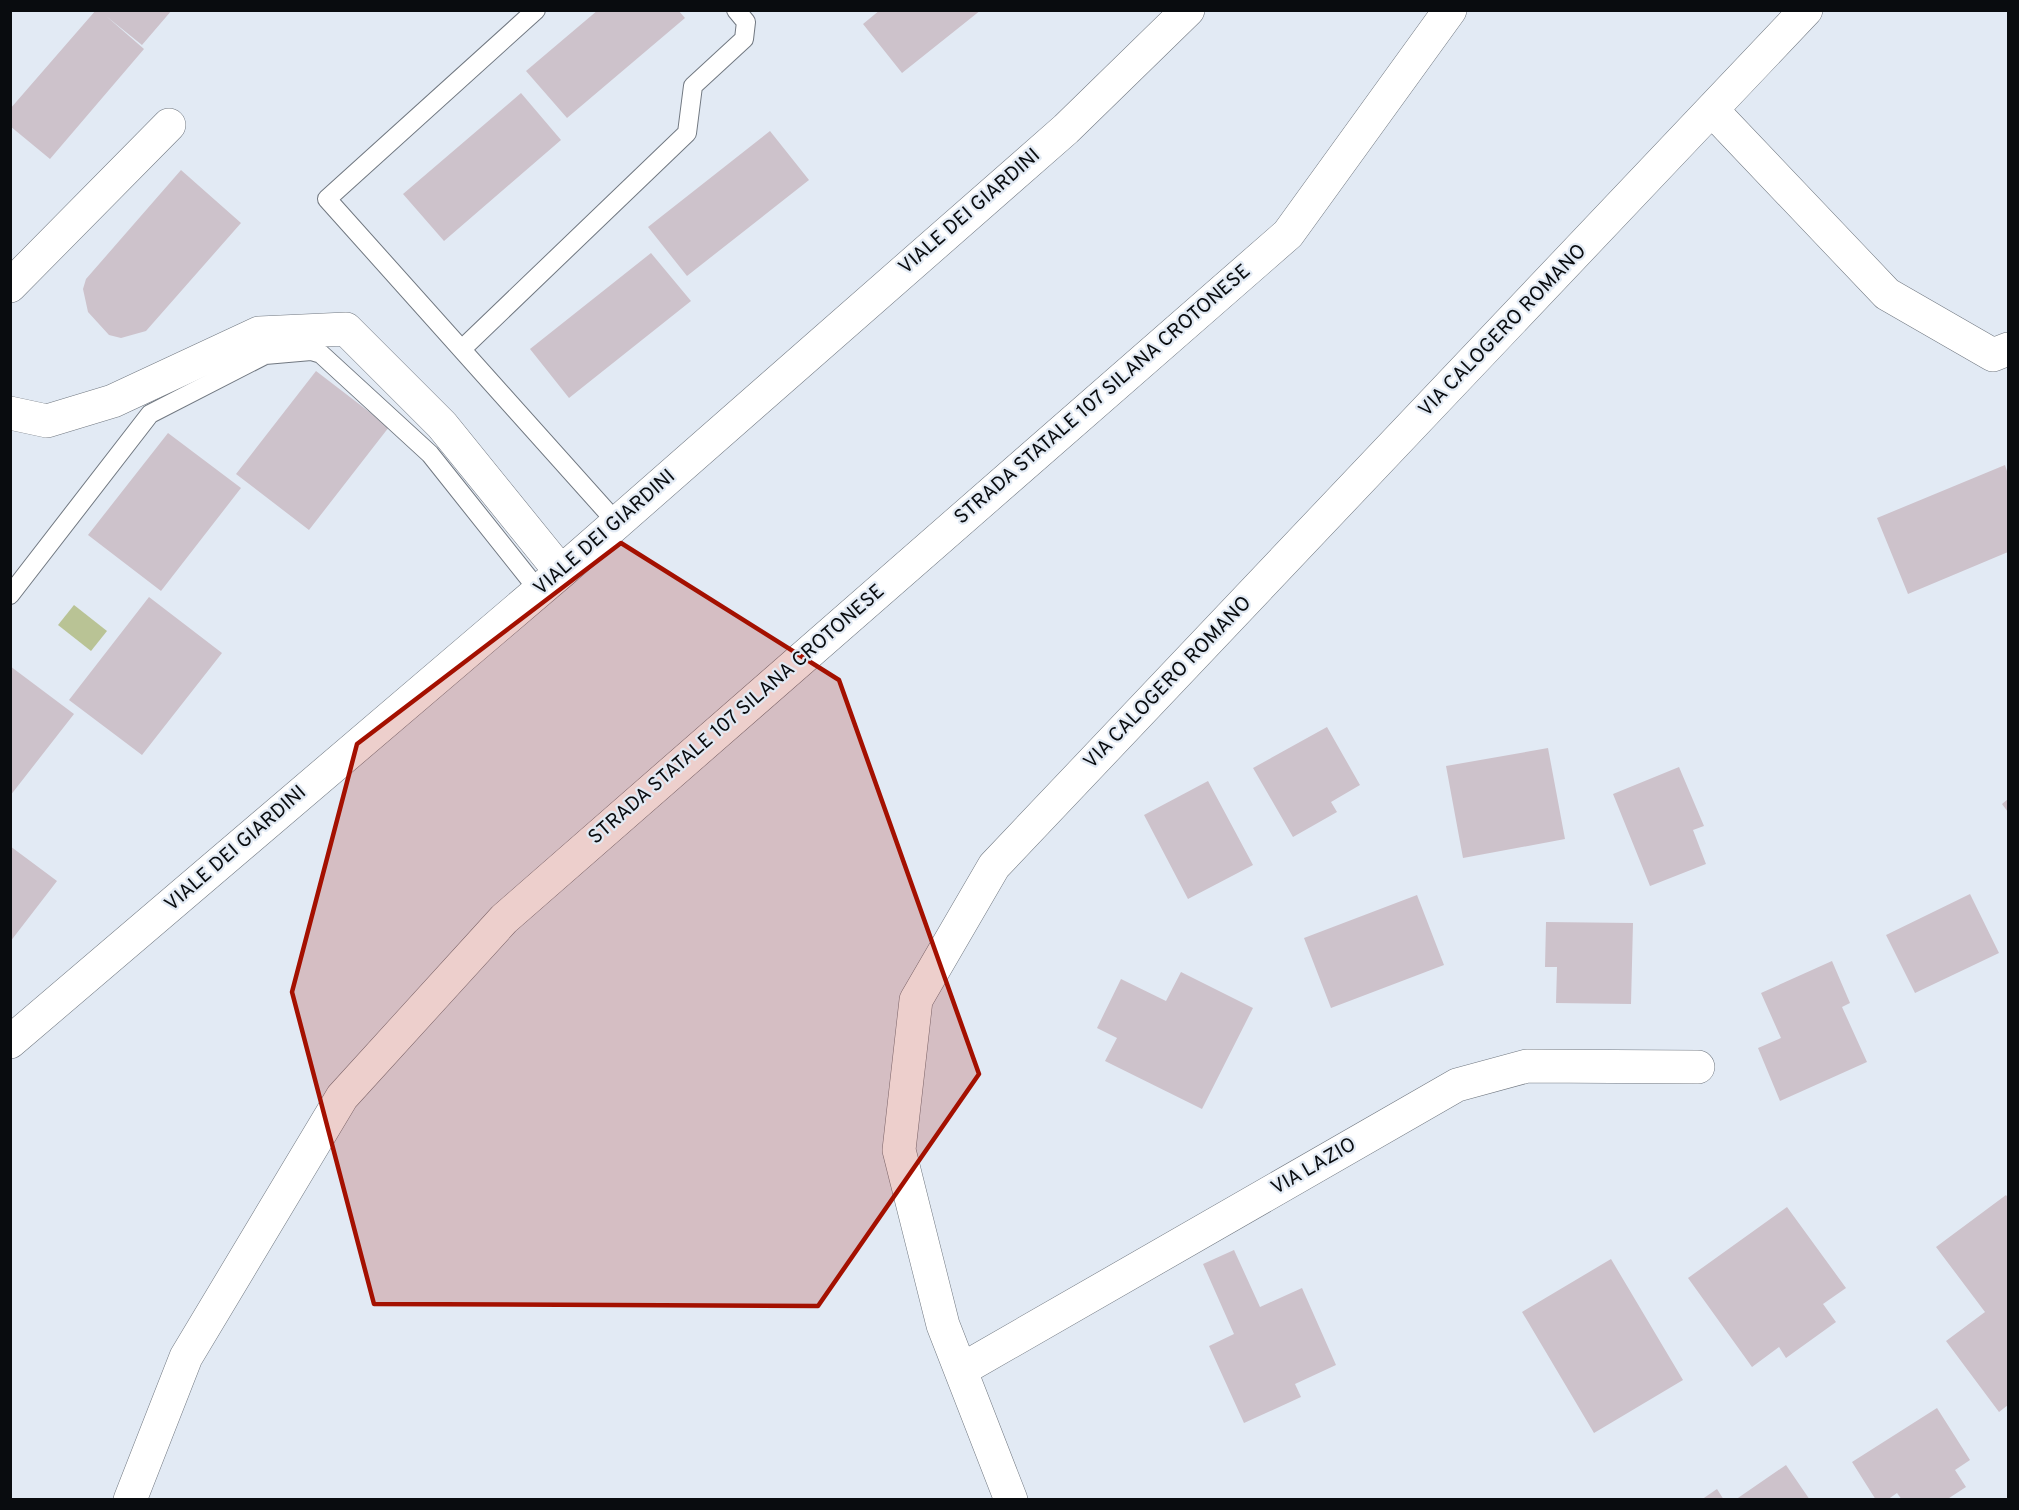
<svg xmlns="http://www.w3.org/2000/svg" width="2019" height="1510" font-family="Overpass,sans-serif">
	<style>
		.grass { fill: #b9c395 }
		.building { fill: #cdc2cb }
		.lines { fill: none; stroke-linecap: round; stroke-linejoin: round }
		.service-casing { stroke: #717881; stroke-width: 20 }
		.minor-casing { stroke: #717881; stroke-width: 34 }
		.trunk-casing { stroke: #717881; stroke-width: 34 }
		.service { stroke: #fff; stroke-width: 18 }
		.minor { stroke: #fff; stroke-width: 33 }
		.trunk { stroke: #fff; stroke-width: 33 }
		.marked { fill: #a41000; fill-opacity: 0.2; stroke: #a41000; stroke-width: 4.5; stroke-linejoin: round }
		.labels { text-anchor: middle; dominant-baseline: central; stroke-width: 4.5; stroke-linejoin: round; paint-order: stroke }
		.street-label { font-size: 20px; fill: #090c0f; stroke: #e2eaf4 }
	</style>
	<rect width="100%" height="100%" fill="#e2eaf4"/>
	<path class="grass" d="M74,605L107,631L91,651L58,625Z"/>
	<path class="building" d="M96,10H172L142,45L106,16L144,49L50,159L10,126V109Z
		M598,10H678L685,18L567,118L526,71Z
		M880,10H981L902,73L863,24Z
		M521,93L561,140L444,241L403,194Z
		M770,131L809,180L687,276L648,227Z
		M181,170L241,223L146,331L121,338L109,335L88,312L83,289L86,279Z
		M651,253L691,301L569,398L530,349Z
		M316,371L389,427L309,530L236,474Z
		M168,433L241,488L161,591L88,535Z
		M2005,465L2008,474V552L1908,594L1877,518Z
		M149,597L222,653L142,755L69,700Z
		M10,666L74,714L10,796Z
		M1327,727L1360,785L1331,802L1337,812L1293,837L1253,768Z
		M1548,748L1565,839L1463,858L1446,766Z
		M1679,767L1704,826L1693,830L1706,864L1650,886L1613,794Z
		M1208,781L1253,865L1188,899L1144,815Z
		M2008,799V812L2002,804Z
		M10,846L57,881L10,942Z
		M1970,894L1999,953L1915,993L1886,935Z
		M1417,895L1444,965L1331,1008L1304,938Z
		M1546,922L1633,923L1631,1004L1556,1003L1557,967H1545Z
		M1832,961L1850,1003L1842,1007L1867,1062L1780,1101L1758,1048L1781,1038L1761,993Z
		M1181,972L1253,1008L1202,1109L1105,1061L1117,1038L1097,1028L1121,979L1166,1001Z
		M2006,1195L2008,1198V1405L1999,1412L1946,1341L1985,1312L1936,1247Z
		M1787,1207L1846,1288L1823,1304L1836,1322L1786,1358L1779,1347L1752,1367L1688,1278Z
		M1234,1250L1260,1307L1302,1288L1336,1365L1295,1384L1301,1397L1244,1423L1209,1346L1234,1334L1203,1264Z
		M1611,1259L1683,1380L1594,1433L1522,1312Z
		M1937,1408L1970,1460L1955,1470L1966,1487L1946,1500H1902L1897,1493L1887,1500H1876L1852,1462Z
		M1786,1465L1810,1500H1735Z
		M1717,1489L1724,1500H1701Z"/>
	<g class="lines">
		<g class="service-casing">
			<path id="service" d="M536,10L327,199L617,523
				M462,349L687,133L693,86L744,39L746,22L736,10
				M10,595L150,414L265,355L311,351L321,354L430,454L539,591"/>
		</g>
		<g class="minor-casing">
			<path id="minor" d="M1713,111L1887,294L1993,355L2008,349
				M10,286L169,125
				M10,413L47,421L113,401L259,333L346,329L442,425L561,572
				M10,1042L561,572L1066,129L1188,10
				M961,1370L1457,1085L1527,1066L1698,1067
				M1011,1500L943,1325L899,1150L916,1000L994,866L1806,10"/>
		</g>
		<g class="trunk-casing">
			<path id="trunk" d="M130,1500L186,1357L342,1097L504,919L1288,234L1450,10"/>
		</g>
		<use href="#service" class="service"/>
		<use href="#minor" class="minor"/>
		<use href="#trunk" class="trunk"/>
	</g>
	<path class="marked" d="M621,543L839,680L979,1074L818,1306L374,1304L292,992L357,744Z"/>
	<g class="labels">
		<g class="street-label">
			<text transform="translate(970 212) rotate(-41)">VIALE DEI GIARDINI</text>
			<text transform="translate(1503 331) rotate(-46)">VIA CALOGERO ROMANO</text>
			<text transform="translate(1103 395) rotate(-41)">STRADA STATALE 107 SILANA CROTONESE</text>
			<text transform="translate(605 533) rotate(-41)">VIALE DEI GIARDINI</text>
			<text transform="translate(1168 683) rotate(-46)">VIA CALOGERO ROMANO</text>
			<text transform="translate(737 715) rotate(-41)">STRADA STATALE 107 SILANA CROTONESE</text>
			<text transform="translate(236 849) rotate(-41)">VIALE DEI GIARDINI</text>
			<text transform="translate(1314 1167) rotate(-30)">VIA LAZIO</text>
		</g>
	</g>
	<rect width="2019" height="1510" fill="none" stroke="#090c0f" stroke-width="24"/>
</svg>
